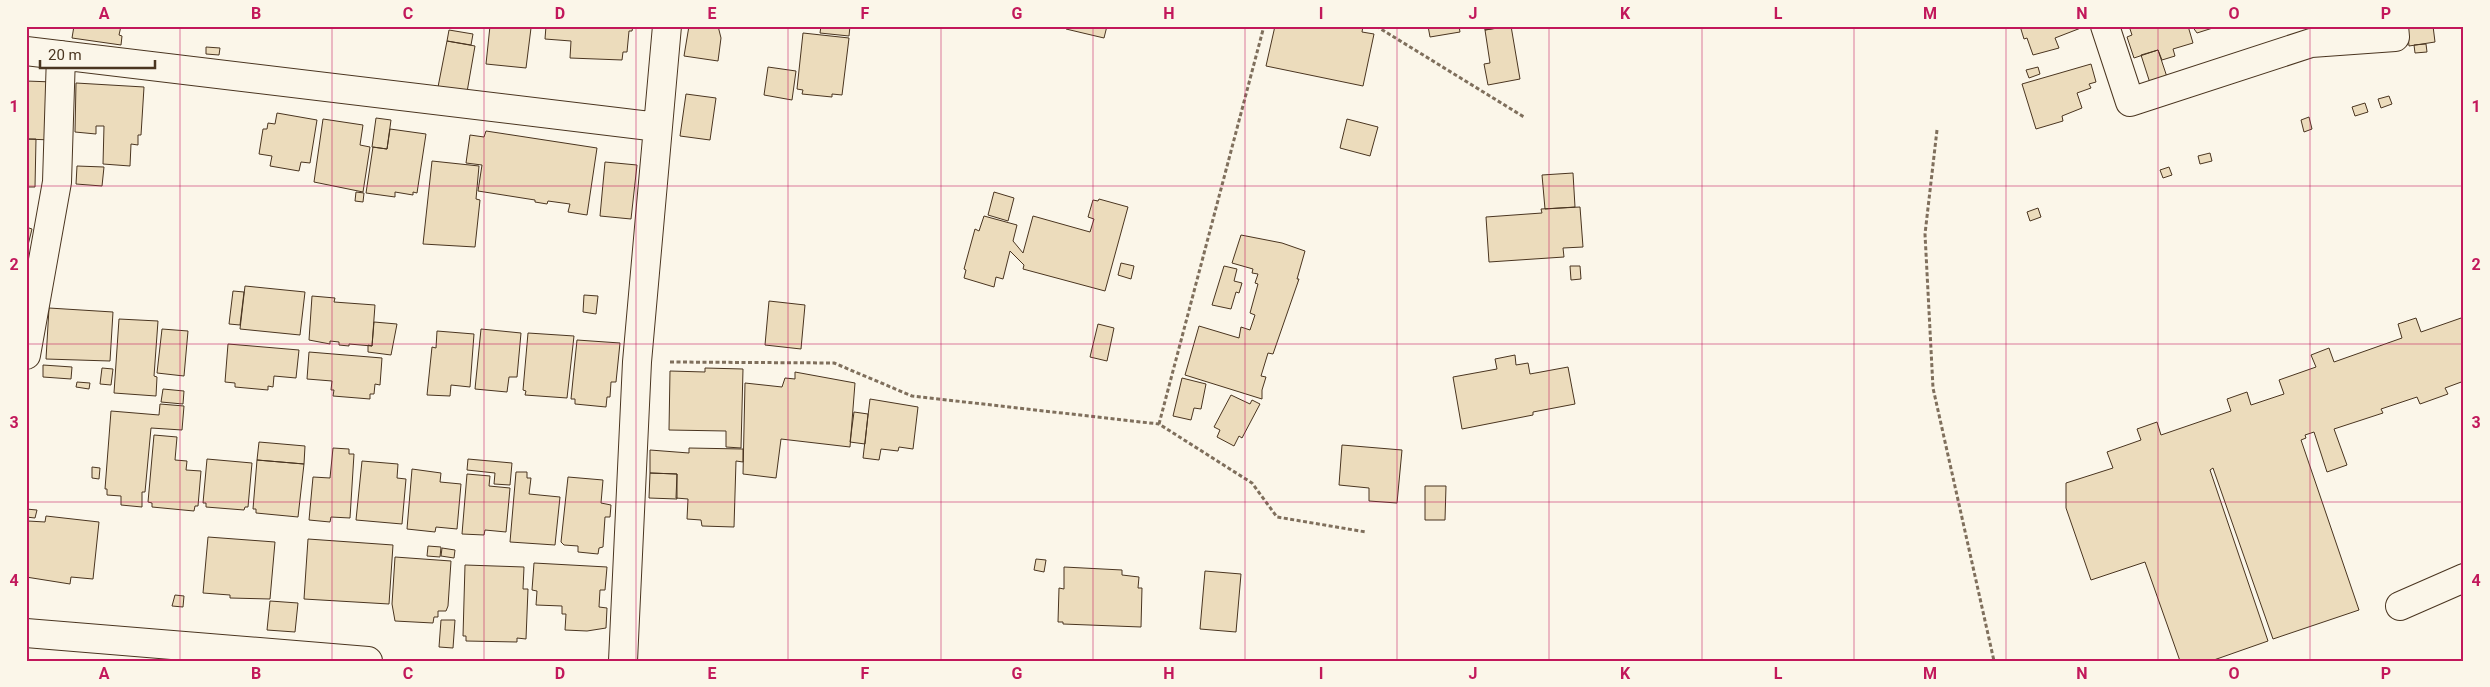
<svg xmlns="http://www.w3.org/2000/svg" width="2490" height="687" font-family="Roboto,sans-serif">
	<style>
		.building { fill: #ecdcbc; stroke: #4a3520 }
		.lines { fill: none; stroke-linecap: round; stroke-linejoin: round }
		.minor-casing { stroke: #4a3520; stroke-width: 30 }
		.path { stroke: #7f6f5c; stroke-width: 3; stroke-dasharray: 4 2.5; stroke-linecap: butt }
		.minor { stroke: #fbf6e9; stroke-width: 28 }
		.grid { fill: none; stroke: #c2185b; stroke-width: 1; stroke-opacity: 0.55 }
		.neatline { fill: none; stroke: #c2185b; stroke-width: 2 }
		.grid-label { font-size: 16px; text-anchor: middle; font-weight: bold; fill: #c2185b }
	</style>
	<rect width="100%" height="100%" fill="#fbf6e9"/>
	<path class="building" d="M74,26H121L119,35L122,36L121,45L72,38Z
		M490,26H535L531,28L526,68L486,64Z
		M546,26H633L632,31H629L627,52H623L622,60L570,58L571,41L545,39Z
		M689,26H718L721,38L718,61L684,56Z
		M821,26H850L849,36L820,33Z
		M1067,26H1107L1104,38L1066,29Z
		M1275,26H1363L1362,32L1374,34L1363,86L1266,66Z
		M1428,26H1459L1460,32L1430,37Z
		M1484,26H1508L1485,30Z
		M1511,26L1520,79L1488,85L1484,64L1490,63L1485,30Z
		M2020,26H2086L2055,38L2059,48L2033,55L2027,38L2024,39Z
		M2129,26H2188L2193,43L2173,49L2175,56L2162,60L2158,50L2134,58L2127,37L2132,35Z
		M2192,26H2219L2197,33Z
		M2407,26H2433L2435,42L2409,46Z
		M449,30L473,34L471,45L447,41Z
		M803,33L849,38L842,95L832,94V97L802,94L803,90L797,89Z
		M447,41L475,46L467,92L438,87Z
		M2426,44L2427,52L2415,53L2414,45Z
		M206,47L220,48L219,55L206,54Z
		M2158,50L2167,77L2150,83L2141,55Z
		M2091,64L2096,82L2089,84L2091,88L2077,93L2082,108L2062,116L2063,121L2036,129L2022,84Z
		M768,67L796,71L792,100L764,95Z
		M2038,67L2040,74L2029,78L2026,70Z
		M26,81L53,82L52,140L26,139Z
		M76,83L144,87L141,135H138V145L131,144L130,166L103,164L104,126H96V134L75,132Z
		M686,94L716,98L710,140L680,136Z
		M2389,96L2392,104L2381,108L2378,99Z
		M2365,103L2368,112L2355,116L2352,107Z
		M277,113L317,120L310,163L301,162L299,171L270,166L272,156L259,154L263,129H267L268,123L275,124Z
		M2309,117L2312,129L2304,132L2301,120Z
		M376,118L391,120L387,149L372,147Z
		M323,119L363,125L360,145L370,147L363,192L314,182Z
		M1347,119L1378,127L1370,156L1340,148Z
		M390,129L426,134L417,193L413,192V195L395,192V197L366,193L373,147L387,149Z
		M486,131L597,148L587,215L568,212L570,204L548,201L547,204L535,202V200L478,191L482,165L466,163L470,135L484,137Z
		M26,139H36L35,187H26Z
		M2210,153L2212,161L2200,164L2198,156Z
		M432,161L479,166L476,199L480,200L475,247L423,244Z
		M605,162L637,165L631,219L600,216Z
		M77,166L104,167L102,186L76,184Z
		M2169,167L2172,175L2163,178L2160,170Z
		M1573,173L1575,207L1545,209L1542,175Z
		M356,192L364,193L363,202L355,201Z
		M994,192L1014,198L1008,221L988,215Z
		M1099,199L1128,207L1105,291L1023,269L1024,265L1010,251L1003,279L996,277L994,287L964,278L966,270L964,269L975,229L979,231L984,216L1017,225L1013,241L1023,253L1033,216L1090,232L1094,219L1088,217L1093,200L1098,201Z
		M1580,207L1583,247L1563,248L1564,257L1489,262L1486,217L1542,213L1541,209Z
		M2038,208L2041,217L2030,221L2027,212Z
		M26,227L32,229L26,253Z
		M1241,235L1282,243L1305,251L1297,279H1299L1273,354L1268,353L1261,376L1266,377L1262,390V399L1185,375L1199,326L1239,338L1241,327L1250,330L1255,315L1250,313L1258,284L1255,283L1258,274L1252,273L1253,269L1232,263Z
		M1121,263L1134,266L1131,279L1118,275Z
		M1224,266L1237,269L1234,281L1242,283L1239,293L1236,292L1231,309L1212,305Z
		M1570,266H1580L1581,279L1571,280Z
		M245,286L305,292L300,335L240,329Z
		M233,291L244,292L240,325L229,324Z
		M584,295L598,296L596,314L583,312Z
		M312,296L335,298L334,302L375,305L372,346L349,344V346L339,345V342L330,341V344L309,340Z
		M769,301L805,305L801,349L765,345Z
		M49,308L113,312L110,361L46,359Z
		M2464,317V381L2445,388L2448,394L2420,404L2417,397L2381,409L2383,413L2334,429L2347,465L2327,472L2314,432L2305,435L2306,438L2301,440L2359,610L2273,639L2213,468L2210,470L2268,641L2211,661H2180L2145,562L2091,580L2066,508V483L2113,468L2107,452L2141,440L2137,429L2157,422L2161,435L2231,411L2227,399L2247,392L2251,405L2284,394L2279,380L2316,367L2311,355L2329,348L2334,362L2402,338L2398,324L2416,318L2421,332Z
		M119,319L158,321L154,376L157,377L156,396L114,393Z
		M374,322L397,324L391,355L368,352V345L372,346Z
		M1098,324L1114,328L1107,361L1090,357Z
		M162,329L188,331L184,376L157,373Z
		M481,329L521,333L517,377H509L507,392L475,389Z
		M437,331L474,334L470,387L451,385L450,396L427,395L432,347L436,348Z
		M528,333L574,336L567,398L525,395L526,391L523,390Z
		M577,340L620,343L616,382H611L610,397H607L606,407L575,404V399H571Z
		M228,344L299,350L296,378L274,376L273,387L268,386V390L235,387V383L225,382Z
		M309,352L382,358L380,385L375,384L374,394H370V399L333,396L334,390H331L332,381L307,379Z
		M1515,355L1516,365L1528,363L1530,374L1568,367L1575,404L1533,412V415L1462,429L1453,377L1497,369L1495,359Z
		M43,365L72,367L71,379L43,377Z
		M102,368L113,369L111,385L100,384Z
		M705,368L743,369L741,448L726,447V431L669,430L670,371L705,372Z
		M795,372L855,383L850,447L781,439L776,478L743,474L745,383L782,387L785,378L795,379Z
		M1182,378L1206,384L1201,409L1194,408L1191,420L1173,416Z
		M77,382L90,383L89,389L76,387Z
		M163,389L184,391L183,404L161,402Z
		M1231,395L1250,404L1252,400L1260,404L1242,438L1239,436L1234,446L1217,437L1220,430L1214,427Z
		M870,399L918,407L913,449L899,447L898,451L881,449L879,460L863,458Z
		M160,404L184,406L182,430L151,428L145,492H142V507L121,505V496L107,495V489H105L111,411L159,415Z
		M854,412L868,414L865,444L850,442Z
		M154,435L177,437L175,460L187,461L186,470L201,471L198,506H195L194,511L152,507V503L148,502Z
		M259,442L305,446L304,464L257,460Z
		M1342,445L1402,450L1397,503L1369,501V488L1339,485Z
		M333,448L349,449V454H354L350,518L331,517L330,522L309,520L313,477L330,478Z
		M689,448L743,449V462L736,461L734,527L702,526L701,520L687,519L688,499L676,498L677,474L650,473V450L689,453Z
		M207,459L252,463L248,507H245L244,510L206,507V503H203Z
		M468,459L512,463L510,485L494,484L495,473L467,470Z
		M257,460L304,464L298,517L256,513V509H253Z
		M362,461L398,464L397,478L406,479L402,524L356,520Z
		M92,467L100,468L99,479L92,478Z
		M412,469L441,473L440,482L461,484L457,529L436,527L435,532L407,529Z
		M516,472H527V478H531L529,494L560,497L555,545L510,542Z
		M650,473L677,474V499L649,498Z
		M467,474L490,476L489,486L510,488L506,532L485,530L484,535L462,534Z
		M568,477L603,480L601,503L611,505L610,517H605L603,547L599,548L598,554L578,552V546L564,545L561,542Z
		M1425,486H1446L1445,520H1425Z
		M26,509L37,510L35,518L26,517Z
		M46,516L99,522L93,579L71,577L70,584L26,577L28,521L45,522Z
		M208,537L275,542L270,599L230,598V595L203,593Z
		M308,539L393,545L389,604L304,599Z
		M428,546L441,547L440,557L427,556Z
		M442,548L455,550L454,558L441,556Z
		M395,557L451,561L448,606L446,611H438V617H434L433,623L395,621L392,604Z
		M1036,559L1046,560L1044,572L1034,570Z
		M534,563L607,567L605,590H600L599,607L607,608L606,628L587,631L565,630L566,614H562V606L536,605L537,591L532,590Z
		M465,565L524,567L523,589H528L526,639L517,638V642L466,641V636H463Z
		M1064,567L1122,570V575L1139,577L1138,588H1142L1141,627L1063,624V622H1058L1059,588L1064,589Z
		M1205,571L1241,574L1236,632L1200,629Z
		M175,595L184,596L183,607L172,606Z
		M270,601L298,603L295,632L267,630Z
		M441,620H455L453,648L439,647Z"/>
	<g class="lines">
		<g class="minor-casing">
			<path id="minor" d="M2105,26L2130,102L2311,43L2395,37L2394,26
				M26,51L658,127
				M26,355L57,182L61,55
				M2400,606L2464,578
				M26,633L368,661
				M623,661L637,362L667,26"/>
		</g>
		<path class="path" d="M1376,26L1524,117
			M1937,130L1925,234L1933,388L1994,661
			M670,362L834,363L912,396L1159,424L1252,483L1277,517L1366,532
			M1159,424L1264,26"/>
		<use href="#minor" class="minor"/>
	</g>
	<path class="grid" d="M180,26V661M332,26V661M484,26V661M636,26V661M788,26V661M941,26V661M1093,26V661M1245,26V661M1397,26V661M1549,26V661M1702,26V661M1854,26V661M2006,26V661M2158,26V661M2310,26V661M26,186H2464M26,344H2464M26,502H2464"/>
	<rect width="2490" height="687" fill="none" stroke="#fbf6e9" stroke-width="55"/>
	<path d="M40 60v8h115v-8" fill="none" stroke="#4a3520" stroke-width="2.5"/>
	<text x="48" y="60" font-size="15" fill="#4a3520" stroke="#fbf6e9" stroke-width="4" paint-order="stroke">20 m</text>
	<rect x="28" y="28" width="2434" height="632" class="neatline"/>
	<g class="grid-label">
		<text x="104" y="19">A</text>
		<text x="256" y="19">B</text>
		<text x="408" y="19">C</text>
		<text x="560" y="19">D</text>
		<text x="712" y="19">E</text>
		<text x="865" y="19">F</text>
		<text x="1017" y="19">G</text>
		<text x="1169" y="19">H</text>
		<text x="1321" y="19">I</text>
		<text x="1473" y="19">J</text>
		<text x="1625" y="19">K</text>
		<text x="1778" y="19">L</text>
		<text x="1930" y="19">M</text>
		<text x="2082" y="19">N</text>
		<text x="2234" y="19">O</text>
		<text x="2386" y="19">P</text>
		<text x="14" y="112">1</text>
		<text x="2476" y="112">1</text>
		<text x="14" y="270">2</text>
		<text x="2476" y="270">2</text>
		<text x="14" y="428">3</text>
		<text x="2476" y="428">3</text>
		<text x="14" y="586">4</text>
		<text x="2476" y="586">4</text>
		<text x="104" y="679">A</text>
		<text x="256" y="679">B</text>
		<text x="408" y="679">C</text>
		<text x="560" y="679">D</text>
		<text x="712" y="679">E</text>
		<text x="865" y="679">F</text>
		<text x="1017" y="679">G</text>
		<text x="1169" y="679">H</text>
		<text x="1321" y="679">I</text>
		<text x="1473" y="679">J</text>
		<text x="1625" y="679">K</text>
		<text x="1778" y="679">L</text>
		<text x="1930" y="679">M</text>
		<text x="2082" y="679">N</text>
		<text x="2234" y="679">O</text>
		<text x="2386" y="679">P</text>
	</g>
</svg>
